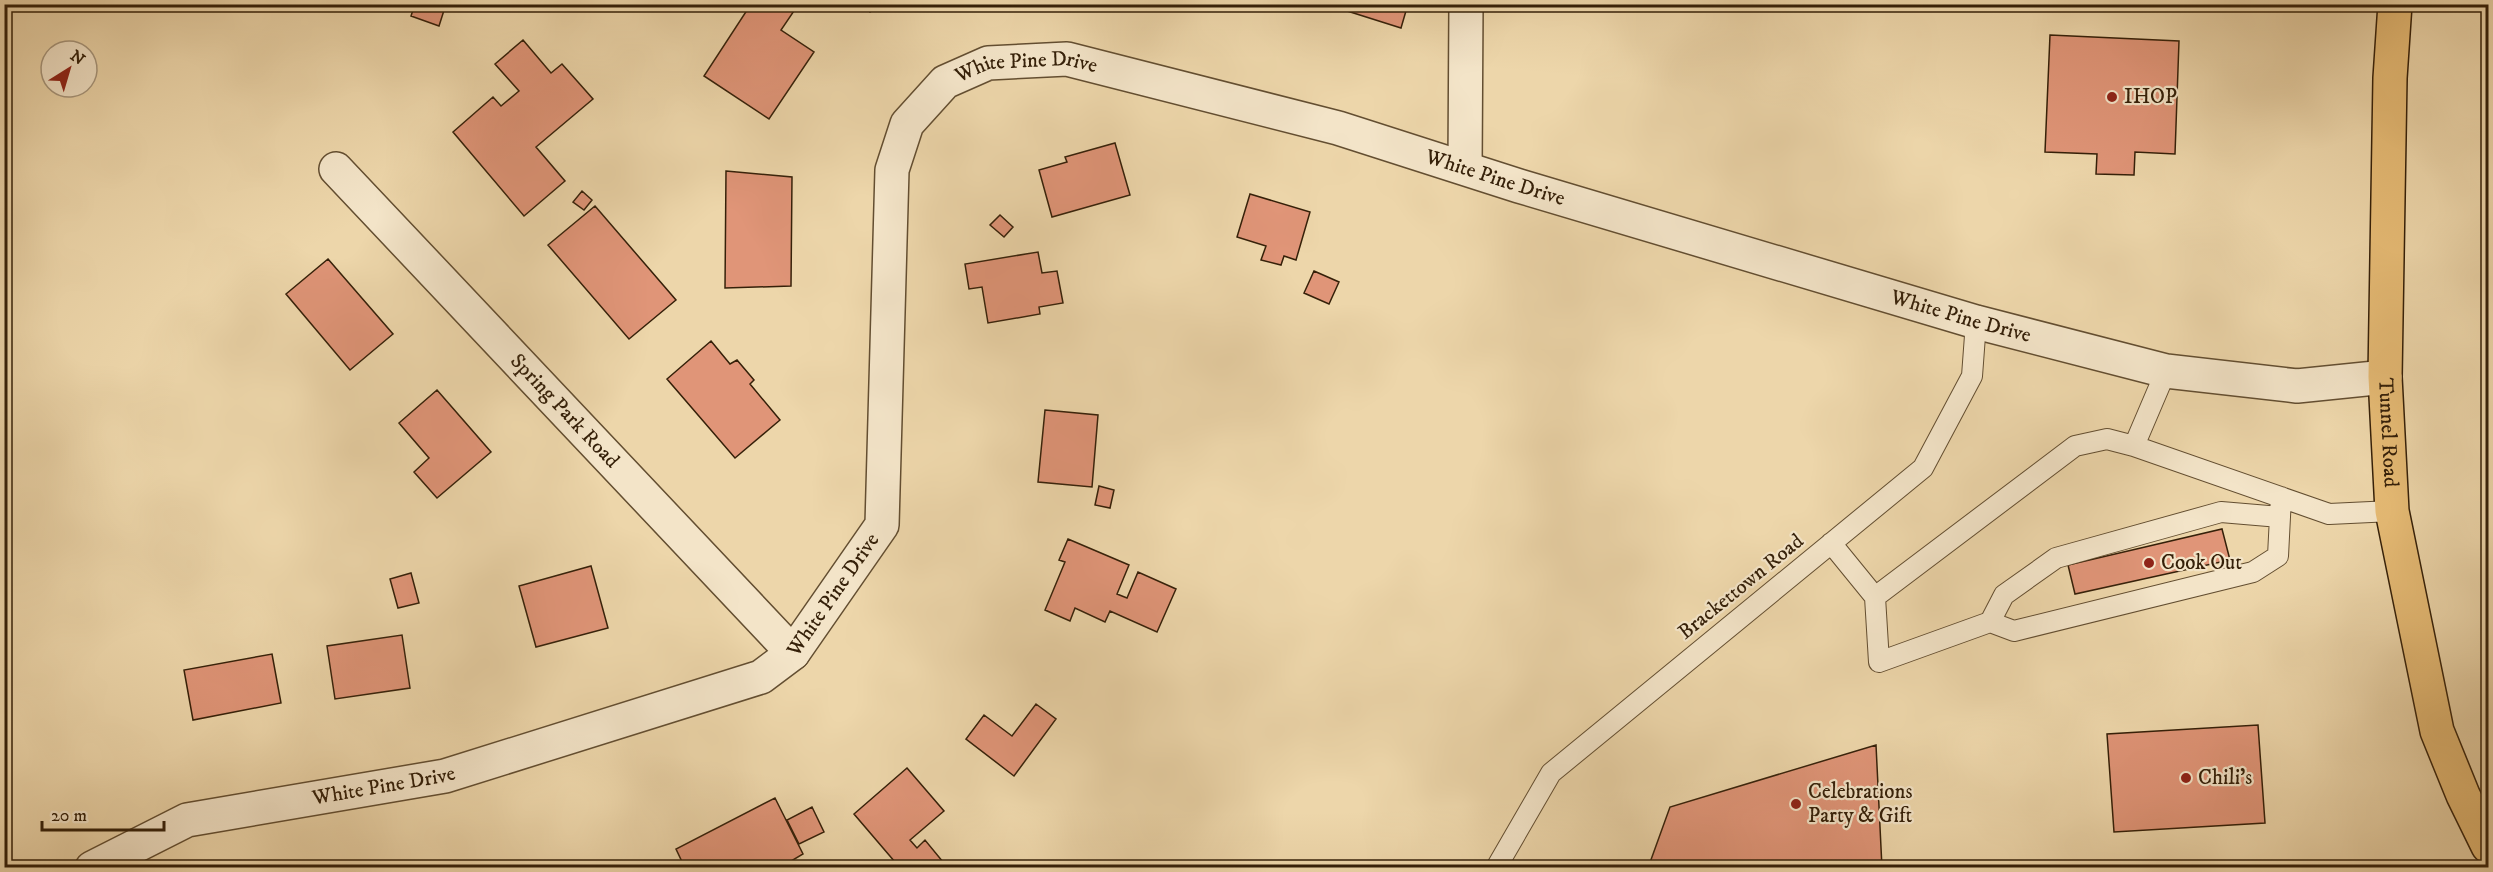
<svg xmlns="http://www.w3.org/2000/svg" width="2493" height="872" font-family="'IM FELL DW Pica',serif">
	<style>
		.building { fill: #e09578; stroke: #352009; stroke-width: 1.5 }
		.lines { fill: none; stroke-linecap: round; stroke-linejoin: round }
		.lane-casing { stroke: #634e31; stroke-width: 22 }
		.street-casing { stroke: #634e31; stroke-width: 36 }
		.primary-casing { stroke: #352009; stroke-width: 36 }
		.lane { stroke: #f3e4c8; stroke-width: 20 }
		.street { stroke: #f3e4c8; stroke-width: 33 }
		.primary { stroke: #e6bb75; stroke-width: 33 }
		.poi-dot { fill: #8f2418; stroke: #f3e4c8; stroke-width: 2 }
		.labels { text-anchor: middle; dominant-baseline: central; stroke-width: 4.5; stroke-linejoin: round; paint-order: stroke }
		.street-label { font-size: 21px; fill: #352009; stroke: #f3e4c8 }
		.poi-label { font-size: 21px; fill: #352009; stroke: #f3e4c8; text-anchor: start }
	</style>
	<rect width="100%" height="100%" fill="#edd6aa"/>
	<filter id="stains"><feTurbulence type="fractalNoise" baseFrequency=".00333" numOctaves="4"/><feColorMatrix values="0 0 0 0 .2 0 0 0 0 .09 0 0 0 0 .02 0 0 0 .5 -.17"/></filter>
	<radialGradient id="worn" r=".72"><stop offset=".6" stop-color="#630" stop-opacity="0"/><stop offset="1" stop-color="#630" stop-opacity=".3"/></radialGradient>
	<path class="building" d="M415,4H446L439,26L411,16Z
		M751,4H791L796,8L781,30L814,52L769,119L704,76Z
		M866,4H883L870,12Z
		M1325,4H1408L1401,28Z
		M2050,35L2179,41L2175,154L2135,152L2134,175L2096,174L2097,154L2045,152Z
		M523,40L551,73L562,64L593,99L536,147L565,181L524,216L453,132L493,97L501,106L519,91L495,64Z
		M1115,143L1130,195L1052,217L1039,170L1067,162L1065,157Z
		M726,171L792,177L791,286L725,288Z
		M582,191L592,200L584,210L573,202Z
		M1250,194L1310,212L1296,260L1284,256L1281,265L1261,260L1266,246L1237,237Z
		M595,206L676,300L629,339L548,245Z
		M1000,215L1013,227L1004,237L990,225Z
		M1038,252L1042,273L1057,271L1063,303L1039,307L1040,314L988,323L982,287L969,289L965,264Z
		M328,259L393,334L350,370L286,294Z
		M1314,271L1339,282L1329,304L1304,293Z
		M711,341L730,364L737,360L754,380L750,384L780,420L735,458L667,379Z
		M437,390L491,452L437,498L414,472L429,458L399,423Z
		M1045,410L1098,415L1092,487L1038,482Z
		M1099,486L1114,490L1110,508L1095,505Z
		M2222,529L2230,560L2075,594L2068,565Z
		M1068,539L1129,565L1117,594L1127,598L1138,572L1176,589L1157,632L1110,611L1105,622L1075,608L1070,621L1045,610L1065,562L1059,560Z
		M591,566L608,628L536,647L519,586Z
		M411,573L419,603L398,608L390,579Z
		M402,635L410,688L335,699L327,646Z
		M272,654L281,703L193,720L184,670Z
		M1036,704L1056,719L1014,776L966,739L984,715L1012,736Z
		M2258,725L2265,823L2114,832L2107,734Z
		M1876,745L1882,868H1648L1670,807Z
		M907,768L944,811L910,840L917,848L925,840L948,868H889L895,862L854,814Z
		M775,798L803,854L791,861L794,868H685L676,849Z
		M812,807L824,832L799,844L787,820Z"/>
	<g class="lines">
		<g class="lane-casing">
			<path id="lane" d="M2134,446L2329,514L2392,511
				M1831,543L1875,597L2075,446L2107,439L2134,446L2166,371
				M1875,597L1879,662L1990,622L2014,631L2253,572L2278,556L2281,497
				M1990,622L2004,595L2056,558L2221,512L2280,517
				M1496,868L1551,773L1923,468L1972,376L1976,322"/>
		</g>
		<g class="street-casing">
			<g id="street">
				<path d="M1465,168L1466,4"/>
				<path id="s1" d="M336,169L793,653"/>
				<path id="s2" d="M92,868L187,820L445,776L761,677L793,653L882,525L892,170L907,124L945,82L988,63L1067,59L1338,128L1519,186L1976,322L2166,371L2297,386L2385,377"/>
			</g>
		</g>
		<g class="primary-casing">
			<g id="primary">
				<path id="s3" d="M2395,4L2390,78L2385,377L2392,511L2437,731L2463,795L2488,846"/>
			</g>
		</g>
		<use href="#lane" class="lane"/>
		<use href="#street" class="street"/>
		<use href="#primary" class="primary"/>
	</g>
	<g class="poi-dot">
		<circle cx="2112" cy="97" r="6"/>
		<circle cx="2149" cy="563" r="6"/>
		<circle cx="2186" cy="778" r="6"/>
		<circle cx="1796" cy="804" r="6"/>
	</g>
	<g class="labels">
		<g class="street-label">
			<text stroke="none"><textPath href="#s2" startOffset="1440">White Pine Drive</textPath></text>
			<text stroke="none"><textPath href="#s2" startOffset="1926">White Pine Drive</textPath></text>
			<text stroke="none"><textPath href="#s2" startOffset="2412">White Pine Drive</textPath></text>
			<text stroke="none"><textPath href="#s1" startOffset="333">Spring Park Road</textPath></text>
			<text stroke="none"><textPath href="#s3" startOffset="429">Tunnel Road</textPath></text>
			<text transform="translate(1741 587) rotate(-39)">Brackettown Road</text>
			<text stroke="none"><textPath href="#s2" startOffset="810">White Pine Drive</textPath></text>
			<text stroke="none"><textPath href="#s2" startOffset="306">White Pine Drive</textPath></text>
		</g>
		<g class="poi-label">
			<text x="2124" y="97">IHOP</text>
			<text x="2161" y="563">Cook Out</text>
			<text x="2198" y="778">Chili's</text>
			<text x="1808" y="792">Celebrations<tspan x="1808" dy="24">Party &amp; Gift</tspan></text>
		</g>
	</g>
	<rect width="2493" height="872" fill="none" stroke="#edd6aa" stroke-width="24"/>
	<rect x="6" y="6" width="2481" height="860" fill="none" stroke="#352009" stroke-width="3"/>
	<rect x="12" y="12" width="2469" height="848" fill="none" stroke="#352009" stroke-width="1.5"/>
	<g transform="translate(69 69) rotate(37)"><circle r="28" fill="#f3e4c8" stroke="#a7967c" stroke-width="1.5"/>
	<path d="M0-4.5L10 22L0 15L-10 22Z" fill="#8f2418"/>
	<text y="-9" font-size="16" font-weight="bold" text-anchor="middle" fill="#352009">N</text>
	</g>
	<path d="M42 821v9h122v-9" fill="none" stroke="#352009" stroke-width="3"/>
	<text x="51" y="821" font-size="18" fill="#352009" stroke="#f3e4c8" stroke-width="4.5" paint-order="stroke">20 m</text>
	<rect width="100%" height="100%" filter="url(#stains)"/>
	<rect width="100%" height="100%" fill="url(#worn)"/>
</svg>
